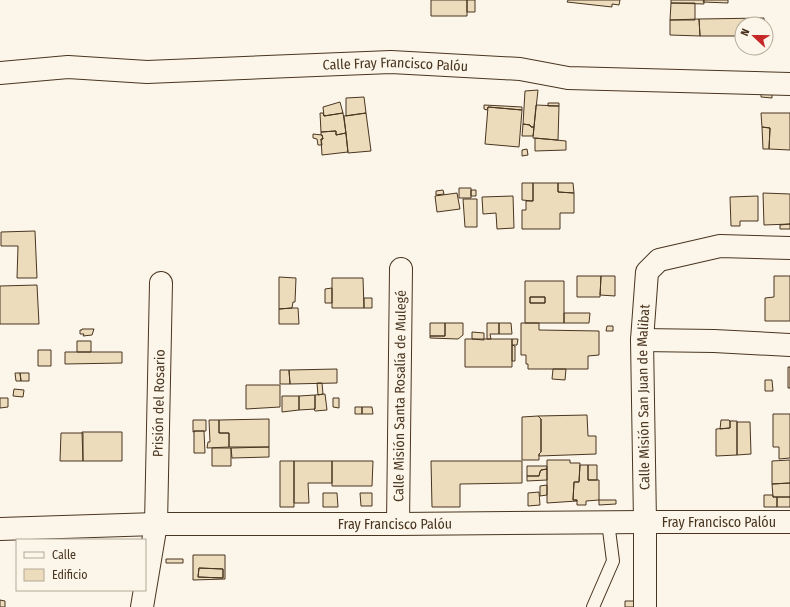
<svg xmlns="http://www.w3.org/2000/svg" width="790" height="607" font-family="'Fira Sans Condensed',sans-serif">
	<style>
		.building { fill: #ecdcbc; stroke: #4a3520; fill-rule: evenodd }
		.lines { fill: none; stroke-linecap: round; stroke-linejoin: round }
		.service-casing { stroke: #4a3520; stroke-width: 14 }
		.minor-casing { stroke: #4a3520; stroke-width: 24 }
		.service { stroke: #fbf6e9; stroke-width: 12 }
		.minor { stroke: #fbf6e9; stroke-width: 22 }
		.labels { text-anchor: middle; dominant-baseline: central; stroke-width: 3; stroke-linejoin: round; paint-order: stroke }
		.street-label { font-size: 14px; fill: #4a3520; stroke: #fbf6e9 }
	</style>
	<rect width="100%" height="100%" fill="#fbf6e9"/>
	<path class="building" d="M431,0H467V16H431Z
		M467,0H475V12H467Z
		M568,0H620L619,5L612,4V7L567,2Z
		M671,0H704V4L671,3Z
		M704,0H728V3L703,2Z
		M671,3H695V20H670Z
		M764,18V24H742V36H700L699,19Z
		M699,19L700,36L670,35V20Z
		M538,90L534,127H531L530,125L523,124L525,91Z
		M761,92H772V98L761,97Z
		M364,97L366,113L346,116V98Z
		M340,102L343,113L324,116L323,107Z
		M548,103H559V106H548Z
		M484,105L522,107V110L488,107L487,110L484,109Z
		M536,105L559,106L558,140L533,138Z
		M488,107L522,110L519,147L485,144Z
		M320,113H323L324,116L343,113L346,133L336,135V131L321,132Z
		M366,113L371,151L348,153L344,116Z
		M761,113H790V150L769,149L770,128L762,127Z
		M523,124L530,125L531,127H534L533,136H522Z
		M762,127L770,128L769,149H763Z
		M336,131V135L346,133L348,152L322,155L321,139H323L322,135H321V132Z
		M313,134L322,135L323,139H321L322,145H318L317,139L313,138Z
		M535,138L566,141V150L535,151Z
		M527,149L528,155L522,156V150Z
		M522,183H533V201L522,200Z
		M533,183H558V192L574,193V213H560V229H522V210H526V201H533Z
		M558,183H573L574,193L558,192Z
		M459,188H471V198H459Z
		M443,190L444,194L436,195V191Z
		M471,190H476V196H471Z
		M457,193L460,209L437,212L435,196Z
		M763,193L790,194V224L764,225Z
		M513,196L514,228L497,229L496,213L483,214L482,197Z
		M758,196V221H740V226H731L730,197Z
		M463,199H477V227H465Z
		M790,224V229H780V225Z
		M35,231L37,278H17L18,246H1V232Z
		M577,276H601L600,297H577Z
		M601,276H615V296L600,295Z
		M774,276H790V321H765V298L774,297Z
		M279,277L296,278L295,302H293L292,308L279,309Z
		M332,278H363L364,308H332Z
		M525,281H564V323H525ZM530,297H545V303H530Z
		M37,285L39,324H0V286Z
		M332,288V303H325V289Z
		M530,297H545V303H530Z
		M364,298H372V308H364Z
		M292,308H298L299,324H279V309Z
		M564,313H590L589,323H564Z
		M430,323H445V336H430Z
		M445,323H463V335L458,339L430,338V336H445Z
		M487,323H499V334H490L491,339H487Z
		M499,323H511L512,334H499Z
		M521,323H539V330L599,331V355L588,356V369H528V364H526V355H521Z
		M607,326H613V331H606Z
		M82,329H94L92,335L83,336L84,334H80V330H82Z
		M472,332L484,333V340L472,339Z
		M465,339H512V367H465Z
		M512,339H518L517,345H512Z
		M77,341H91V352H77Z
		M512,345L515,346V361H512Z
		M38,350H51V366H38Z
		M65,352H122V363L65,364Z
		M788,367H790V388H788Z
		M337,369V383L290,384L289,370Z
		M553,369H566L565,380L552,379Z
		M280,370H289L290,384H280Z
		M15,373H20L21,381H16Z
		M20,373H29V381H21Z
		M765,380H772L773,391H765Z
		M317,383H322L323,394L318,395Z
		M246,385H280V407L246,409Z
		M14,389L24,390L23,397L13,396Z
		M325,394L327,410L315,411L314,409H315V395Z
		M315,395V409L299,410V396Z
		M282,396H299V410L282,412Z
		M0,398H8V407L0,408Z
		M333,398H339V408L333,407Z
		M355,407H362V414H355Z
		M362,407H372L373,414H362Z
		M773,414H790V458L779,459V447H773Z
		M587,415L588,436H596V454L539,456V454L541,452V419L538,416Z
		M538,416L541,419V452L539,454V460H522V417Z
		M269,419V447H229V433H219V420Z
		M193,420H206V431H194V432H193Z
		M209,420H219V433H229V447L207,448L208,442H210Z
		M721,420H729L730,421V428L720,429Z
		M730,421H737V455L716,456V429L730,428Z
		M737,422H750L751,454L737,455Z
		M194,431H204L205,453H194Z
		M82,432H122V461H83Z
		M61,433H83V461H60Z
		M269,447V457L232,458L231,448Z
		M212,448H231V466H212Z
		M547,460H570V463H580L579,482H574L573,500H577V501L547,503Z
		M790,460V483L772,484V461Z
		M280,461H294V507H280Z
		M294,461H332V483H308L309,503H294Z
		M332,461H373L372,486H332Z
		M431,461H522V483L460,484V507H432Z
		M580,465H588V480H599V500L586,501V505H577V500H573L574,482H579Z
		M588,465H597V480H588Z
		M527,466H547V469L541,470L540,472L539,476H527Z
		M547,469V480L527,481V476H539L540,472L541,470Z
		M790,483V497H773L772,484Z
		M547,485V495L540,496V486Z
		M539,492L540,505L528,506V493Z
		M323,493H337L338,507H323Z
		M360,493H372V506H361Z
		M764,495H773V497H777V507H764Z
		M777,497H790V507H777Z
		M599,500H616V504L599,505Z
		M193,555H225V579L193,580ZM199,568L223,569V578L198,577Z
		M166,559H183V563H166Z
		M199,568L223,569V578L198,577Z
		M0,600L5,601V607H0Z
		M625,601H636V607H625Z"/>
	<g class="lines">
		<g class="service-casing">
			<path id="service" d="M593,607L613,561L608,522"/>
		</g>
		<g class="minor-casing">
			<g id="minor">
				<path id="s1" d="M0,73L68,67L147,72L391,62L520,69L568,78L790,84"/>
				<path d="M642,340L714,341L790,345"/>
				<path id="s2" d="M398,524L401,269"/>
				<path id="s3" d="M0,529L156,524H398L645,522H790"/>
				<path id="s4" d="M142,607L156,524L161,283"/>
				<path id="s5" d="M645,607V522L642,340L647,272L659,260L720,246L790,248"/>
			</g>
		</g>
		<use href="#service" class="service"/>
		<use href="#minor" class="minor"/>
	</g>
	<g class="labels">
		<g class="street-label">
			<text stroke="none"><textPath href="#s1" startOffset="396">Calle Fray Francisco Palóu</textPath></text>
			<text stroke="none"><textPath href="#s2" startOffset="128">Calle Misión Santa Rosalía de Mulegé</textPath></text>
			<text stroke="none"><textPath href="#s5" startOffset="210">Calle Misión San Juan de Malibat</textPath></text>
			<text stroke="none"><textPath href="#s4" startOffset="205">Prisión del Rosario</textPath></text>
			<text stroke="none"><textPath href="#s3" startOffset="719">Fray Francisco Palóu</textPath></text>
			<text stroke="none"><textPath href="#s3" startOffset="395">Fray Francisco Palóu</textPath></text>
		</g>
	</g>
	<rect x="16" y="539" width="130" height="52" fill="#fbf6e9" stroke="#b4a999"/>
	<rect x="24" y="552" width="20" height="6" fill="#fbf6e9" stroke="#b4a999"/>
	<text x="52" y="559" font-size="12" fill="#4a3520">Calle</text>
	<rect x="24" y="569" width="20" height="12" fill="#ecdcbc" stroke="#b4a999"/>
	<text x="52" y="579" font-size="12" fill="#4a3520">Edificio</text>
	<g transform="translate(754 36) rotate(292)"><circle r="19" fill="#fbf6e9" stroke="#b4a999"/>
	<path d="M0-3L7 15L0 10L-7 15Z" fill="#c62828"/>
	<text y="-6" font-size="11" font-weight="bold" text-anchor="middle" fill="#4a3520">N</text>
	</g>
</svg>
